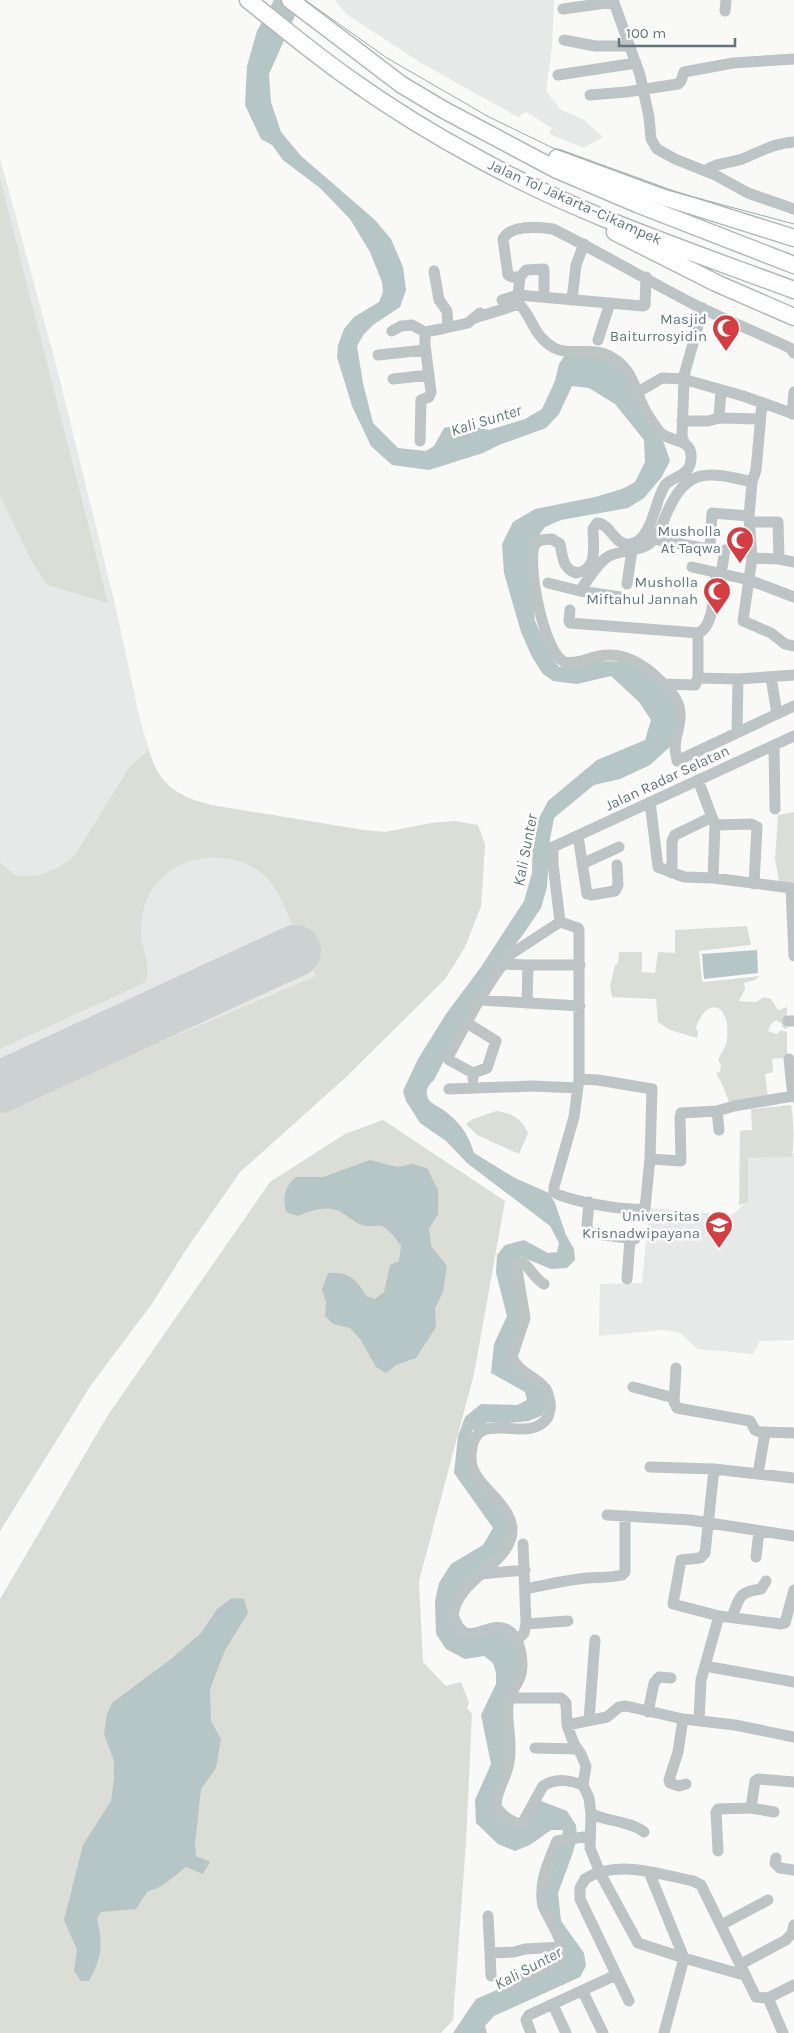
<svg xmlns="http://www.w3.org/2000/svg" width="794" height="2033" font-family="Karla,sans-serif">
	<style>
		.built { fill: #e7e9e8 }
		.green { fill: #dbded7 }
		.water { fill: #b6c5c5 }
		.lines { fill: none; stroke-linecap: round; stroke-linejoin: round }
		.runway { stroke: #ccd2d2; stroke-width: 52 }
		.highway-casing { stroke: #b3b9bb; stroke-width: 19 }
		.minor { stroke: #bdc4c5; stroke-width: 11 }
		.highway { stroke: #fff; stroke-width: 16 }
		.tram { stroke: #9faaac; stroke-width: 1 }
		.labels { text-anchor: middle; dominant-baseline: central; stroke-width: 5; stroke-linejoin: round; paint-order: stroke }
		.street-label { font-size: 15px; fill: #62767a; stroke: #fff }
		.poi-label { font-size: 15px; fill: #62767a; stroke: #fff; text-anchor: end }
		.water-label { font-size: 16px; font-style: italic; fill: #627979; stroke: #fff }
	</style>
	<rect width="100%" height="100%" fill="#f9f9f8"/>
	<path class="built" d="M335,0H554L552,47L546,91L561,110L583,119L603,137L584,148L549,134L552,128L526,112L518,117L421,63L346,14Z
		M0,158L57,368L114,600L141,724L156,771L169,787L189,799L211,805L363,830L384,832L432,823L455,821L463,823L480,837L485,844L481,906L465,947L445,979L345,1078L240,1172L187,1248L151,1305L91,1385L0,1531Z
		M794,1153V1340L760,1341L753,1354L697,1349L680,1333L663,1330L599,1336L600,1284L642,1283L649,1208L732,1215L745,1203V1155Z"/>
	<path class="green" d="M0,178L108,603L47,585L32,562L0,496Z
		M148,751C162,786 174,795 211,805L363,830L385,832L432,823L455,821L478,825L485,844L481,906L465,947L445,979L345,1078L240,1172L187,1248L151,1305L91,1385L0,1531V1110L316,976C308,959 300,941 292,924C286,911 280,894 271,883C254,861 225,855 199,859C179,862 160,875 150,893C142,909 138,928 143,945C146,961 150,965 146,982L0,1049V862C5,866 10,873 16,875C37,880 61,868 75,855L130,766Z
		M794,812V885L780,886L775,859L778,815Z
		M747,926L751,945L699,951L702,981L705,982L760,976L755,980L744,983L745,989L739,1001L756,1002L764,997L771,999L778,1010L787,1007V1029L783,1028L781,1023L776,1020L771,1024L768,1031L777,1034L781,1030L787,1032V1058L772,1059L773,1072L765,1074L768,1098L730,1105L723,1086L716,1073L720,1072L721,1065L718,1060C721,1053 727,1046 727,1038C731,1007 709,993 696,1027L698,1033L697,1038L670,1030L658,1022L656,999L612,997L610,986L615,965L618,963L619,952H642V972L655,973L658,952L675,953V930Z
		M791,1105C794,1122 794,1140 792,1157L748,1158V1202L739,1205L740,1131L752,1130L751,1109Z
		M496,1111C512,1113 521,1118 528,1133L519,1154L477,1135L466,1124L473,1119Z
		M383,1120L505,1201L474,1374L419,1581L423,1662L446,1686L461,1682L469,1702L467,1708L472,1714L466,1843L453,2020L441,2033H0V1599L108,1415L270,1182L345,1134Z"/>
	<path class="water" d="M274,0H302L269,74L271,102L281,132L301,156L374,219L391,239L403,267L406,290L400,307L373,325L364,334L357,346L363,383L373,423L398,448L426,451L434,446L444,428L462,424L489,430L525,419L542,409L555,381L559,364L567,352L589,351L624,370L652,428L664,443L670,461L661,478L649,492L644,498L628,508L561,520L545,527L534,542L532,584L535,621L551,656L559,667L600,661L637,662L671,694L679,720L673,744L650,765L620,779L594,785L554,818L550,839L547,887L541,908L522,936L495,970L469,1012L434,1080C428,1085 424,1092 429,1100C432,1104 438,1106 442,1109C459,1121 468,1133 474,1153L515,1178L549,1193L555,1203L566,1235L574,1249L575,1260L567,1268L551,1269L522,1257L512,1262L524,1312L511,1348L548,1397L543,1415L529,1421L508,1423L488,1422L472,1431L469,1466L508,1516L511,1539L454,1608L462,1631L506,1629L521,1656L509,1698L511,1745L496,1800L517,1823L536,1799L567,1811L576,1825L577,1838L572,1855L558,1893L561,1921L584,1953L586,1966L580,1977L494,2016L485,2026L487,2033H453L476,1999L506,1986L562,1953L541,1900L562,1839L563,1830H551L530,1845L515,1851L498,1844L476,1823L475,1800L491,1764L481,1715L496,1684V1673L493,1663L484,1656L465,1659L446,1649L436,1634L435,1601L439,1583L451,1564L483,1545L493,1528L454,1473L458,1436L465,1417L481,1404L517,1405L527,1400L525,1392L491,1373L494,1344L507,1316L496,1273L497,1255L505,1245L524,1240L548,1253L557,1252L559,1243L550,1226L467,1163L446,1141L420,1123L406,1101L403,1091L418,1059L446,1014L481,967L524,901L532,873L533,829L548,801L597,760L645,740L651,720L639,702L611,676L577,684L553,681L543,674L532,657L521,632L504,573L502,544L513,522L535,509L595,497L622,489L635,482L645,462L644,440L615,404L589,388L572,386L559,414L546,428L499,445L483,453L429,470L392,465L371,446L352,406L337,357L338,345L344,329L354,317L379,302L383,292L382,282L370,252L350,219L320,188L283,160L272,145L261,139L245,105L247,66L257,31Z
		M757,950L758,973L704,979L702,954Z
		M370,1160L397,1167L412,1164L427,1168L438,1190V1214L429,1229L431,1246L447,1266L443,1292L435,1308L436,1327L416,1358L396,1365L386,1373L376,1367L361,1340L350,1328L333,1324L325,1316L326,1302L322,1290L328,1273C348,1271 357,1279 366,1296L375,1299L384,1292L390,1265L399,1261L401,1246C396,1239 390,1230 382,1226C377,1225 371,1227 366,1226C353,1224 344,1210 332,1209C320,1207 308,1212 298,1216L286,1212C283,1197 284,1187 296,1177H323Z
		M232,1598L244,1599L248,1613L225,1650L210,1689L211,1721L221,1739L216,1768L201,1789L195,1844L196,1856L210,1862L203,1874L186,1867L162,1886L147,1892L136,1909L101,1912L97,1918C103,1945 102,1957 89,1981H81L74,1971L77,1950L64,1920L83,1845L111,1801L114,1779V1761L104,1734L107,1714L112,1703L171,1659L201,1633L217,1609Z"/>
	<g class="lines">
		<path class="runway" d="M0,1087L295,951"/>
		<g class="highway-casing">
			<path id="highway" d="M248,0C281,26 313,53 347,77C389,107 434,135 479,159C578,214 689,251 794,290
				M290,0L402,85L444,110L557,170L637,204L794,265
				M557,158L664,197L794,238
				M615,232L716,283L794,317"/>
		</g>
		<path class="minor" d="M613,0L640,75L649,117L651,139L657,149L675,159L715,175L748,193L794,209
			M563,9L613,2
			M725,11L726,0
			M564,40L595,46H628
			M558,75L636,63
			M590,95L626,92L678,84L681,81L684,72L733,63L794,59
			M705,171C715,163 730,163 742,159C759,152 775,143 794,142
			M434,271L439,300L447,311L448,327
			M520,277L526,270L544,269V296
			M518,295L643,306L645,305L646,277
			M502,300L518,295L520,277H512L508,275L503,239C511,224 538,227 553,229C601,253 647,280 695,305C726,320 758,333 790,348L794,353
			M572,300L576,265L584,244
			M475,318L519,304C532,316 533,336 554,348C571,357 595,344 616,360C633,372 635,390 644,408C648,416 653,423 658,430C668,444 693,436 691,459C690,476 676,475 666,484C663,487 661,494 659,498C654,512 648,541 631,544C614,547 611,523 597,523L593,529C593,545 599,570 576,573C562,568 563,557 560,544L552,539L541,540L535,544C526,562 544,655 565,662C577,665 588,658 599,656C629,650 653,671 671,692C693,718 667,738 678,761
			M392,331L401,326L412,325L425,332L441,329L468,323L480,313
			M598,340L610,303
			M378,355L425,350
			M393,379L429,375
			M683,379L703,308
			M638,392L662,378L683,379L743,396L794,414
			M762,403L756,470L752,482L749,516L752,558L743,621L771,633L785,644L794,646
			M792,414L794,392
			M719,418L721,390
			M682,421H708L719,418L760,419
			M420,441L421,400L429,397L431,392L425,345V332
			M684,442L682,437L684,379
			M749,522H778L779,559
			M654,539L708,549L710,547L712,513L749,516
			M752,558L779,559L794,562
			M692,567L749,580L794,597
			M721,574L725,550
			M548,583L580,591L620,597
			M627,584L632,550
			M580,591C588,580 597,563 609,556C621,550 638,552 649,544C658,537 662,525 666,515C686,467 707,471 752,482
			M570,610L569,621L570,623L698,633C714,628 715,589 716,573
			M698,633V678
			M771,677L777,714
			M664,684L695,685L698,678L738,679L794,675
			M737,732L738,679
			M774,745L775,809
			M677,761L794,706
			M698,780L715,825L713,878
			M650,802L658,867L684,877L713,878L791,888L794,956
			M715,825L751,824L757,827L754,884
			M578,836L587,894L591,895L615,891L618,885L617,865
			M582,864L619,847
			M672,873V841L675,835L712,817
			M560,922L553,864V847L794,736
			M503,964L528,965
			M479,1000L580,1006
			M527,1004L528,965H580
			M788,1021H794
			M467,1023L496,1041L487,1068L473,1073V1079
			M789,1059L793,1097
			M473,1073L449,1060L448,1057L479,1000L497,972L511,954L560,922L578,928L579,930V1079L574,1117L554,1187V1192C563,1200 634,1213 645,1208L650,1159L652,1089L598,1080L579,1079
			M449,1089L533,1086L577,1088
			M717,1111L719,1130
			M650,1159L681,1161L680,1117L681,1113L717,1111L734,1106L794,1096
			M589,1202L587,1225L589,1233L635,1239
			M627,1279L630,1239
			M544,1284C536,1280 531,1269 523,1263L516,1264L525,1318L512,1357C517,1372 536,1376 545,1388C548,1391 549,1398 550,1402C551,1407 550,1412 548,1417C527,1449 471,1400 471,1459C471,1487 520,1506 511,1538C502,1568 459,1579 453,1615C466,1653 485,1620 506,1629C520,1636 524,1659 521,1674C518,1685 509,1693 508,1705C506,1724 513,1743 509,1762C507,1777 496,1791 496,1806C500,1814 512,1823 522,1824L543,1786C556,1778 569,1780 583,1785L589,1798L591,1814L590,1848L601,1875L638,1943L684,1958L744,1975
			M676,1368L674,1402L677,1408L750,1421L755,1430L760,1432L794,1433
			M633,1387L674,1398
			M650,1467L714,1469L794,1478
			M714,1469L705,1553L700,1558L681,1560L673,1604L719,1616L781,1624L785,1623L794,1590
			M758,1474L765,1433
			M607,1515L690,1520L794,1536
			M756,1557L759,1531
			M480,1574L525,1570
			M525,1589C546,1585 566,1580 587,1578C599,1577 610,1578 622,1575L625,1572V1516
			M732,1617C740,1597 738,1592 761,1589L766,1581
			M526,1624L568,1621
			M517,1640L524,1633L526,1624L523,1544
			M705,1666L794,1682
			M509,1698H561L566,1703L567,1725L607,1717L619,1707L626,1706L683,1719L735,1725L794,1737
			M648,1712L654,1683L659,1677L671,1678
			M683,1719L678,1752L669,1780L670,1783L679,1786L686,1784
			M589,1720L595,1640
			M699,1721L701,1680L719,1616
			M567,1725L574,1744L581,1754L586,1766L583,1785
			M535,1748L577,1749
			M774,1812L751,1808L755,1781L758,1779L794,1782
			M591,1814C607,1821 632,1822 644,1832
			M718,1851L716,1812L718,1809L751,1808
			M776,1858L775,1863L780,1868L794,1870
			M649,1872L684,1958L664,2033
			M488,1916L490,1953L514,1952L525,1949L562,1947
			M721,1925L768,1900
			M490,1953L491,1976
			M741,1964L786,1940L792,1933L794,1925
			M506,1986C519,1980 563,1966 562,1949C562,1938 547,1916 543,1906C538,1884 548,1862 557,1841L590,1836
			M583,1992L603,2033
			M768,1998L783,2033
			M629,2001L580,1899V1888L585,1879C617,1859 659,1874 693,1881L701,1885L756,1997L768,1998L794,1985
			M553,2005L566,2033
			M531,2033L526,2020L529,2015L616,1975"/>
		<use href="#highway" class="highway"/>
		<path class="tram" d="M305,0L387,58L489,117L553,148L667,190L794,224"/>
	</g>
	<defs>
		<g id="mosque-pin" transform="scale(1.4375)"><path d="M0 17L-7.5 6A9.5 9.5 0 1 1 7.5 6Z" fill="#d43d41" stroke="#fff"/><path d="M3.5-4.9A6 6 0 1 0 3.5 4.9A5 5 0 1 1 3.5-4.9Z" fill="#fff"/></g>
		<g id="university-pin" transform="scale(1.4375)"><path d="M0 17L-7.5 6A9.5 9.5 0 1 1 7.5 6Z" fill="#d43d41" stroke="#fff"/><path d="M0-5L7-2L0 1L-7-2ZM-4 1L0 2.5L4 1V4Q0 6-4 4Z" fill="#fff"/></g>
	</defs>
	<g fill-rule="evenodd">
		<use href="#mosque-pin" x="726" y="328"/>
		<use href="#mosque-pin" x="740" y="540"/>
		<use href="#mosque-pin" x="717" y="591"/>
		<use href="#university-pin" x="719" y="1225"/>
	</g>
	<g class="labels">
		<g class="street-label">
			<text transform="translate(575 202) rotate(24)">Jalan Tol Jakarta–Cikampek</text>
			<text transform="translate(667 778) rotate(-25)">Jalan Radar Selatan</text>
		</g>
		<g class="poi-label">
			<text x="707" y="319">Masjid<tspan x="707" dy="17">Baiturrosyidin</tspan></text>
			<text x="721" y="531">Musholla<tspan x="721" dy="17">At Taqwa</tspan></text>
			<text x="698" y="582">Musholla<tspan x="698" dy="17">Miftahul Jannah</tspan></text>
			<text x="700" y="1216">Universitas<tspan x="700" dy="17">Krisnadwipayana</tspan></text>
		</g>
		<g class="water-label">
			<text transform="translate(486 420) rotate(-17)">Kali Sunter</text>
			<text transform="translate(525 850) rotate(-79)">Kali Sunter</text>
			<text transform="translate(528 1968) rotate(-28)">Kali Sunter</text>
		</g>
	</g>
	<path d="M619 38v8h116v-8" fill="none" stroke="#62767a" stroke-width="2.5"/>
	<text x="626" y="38" font-size="15" fill="#62767a" stroke="#ffffff" stroke-width="4" paint-order="stroke">100 m</text>
</svg>
